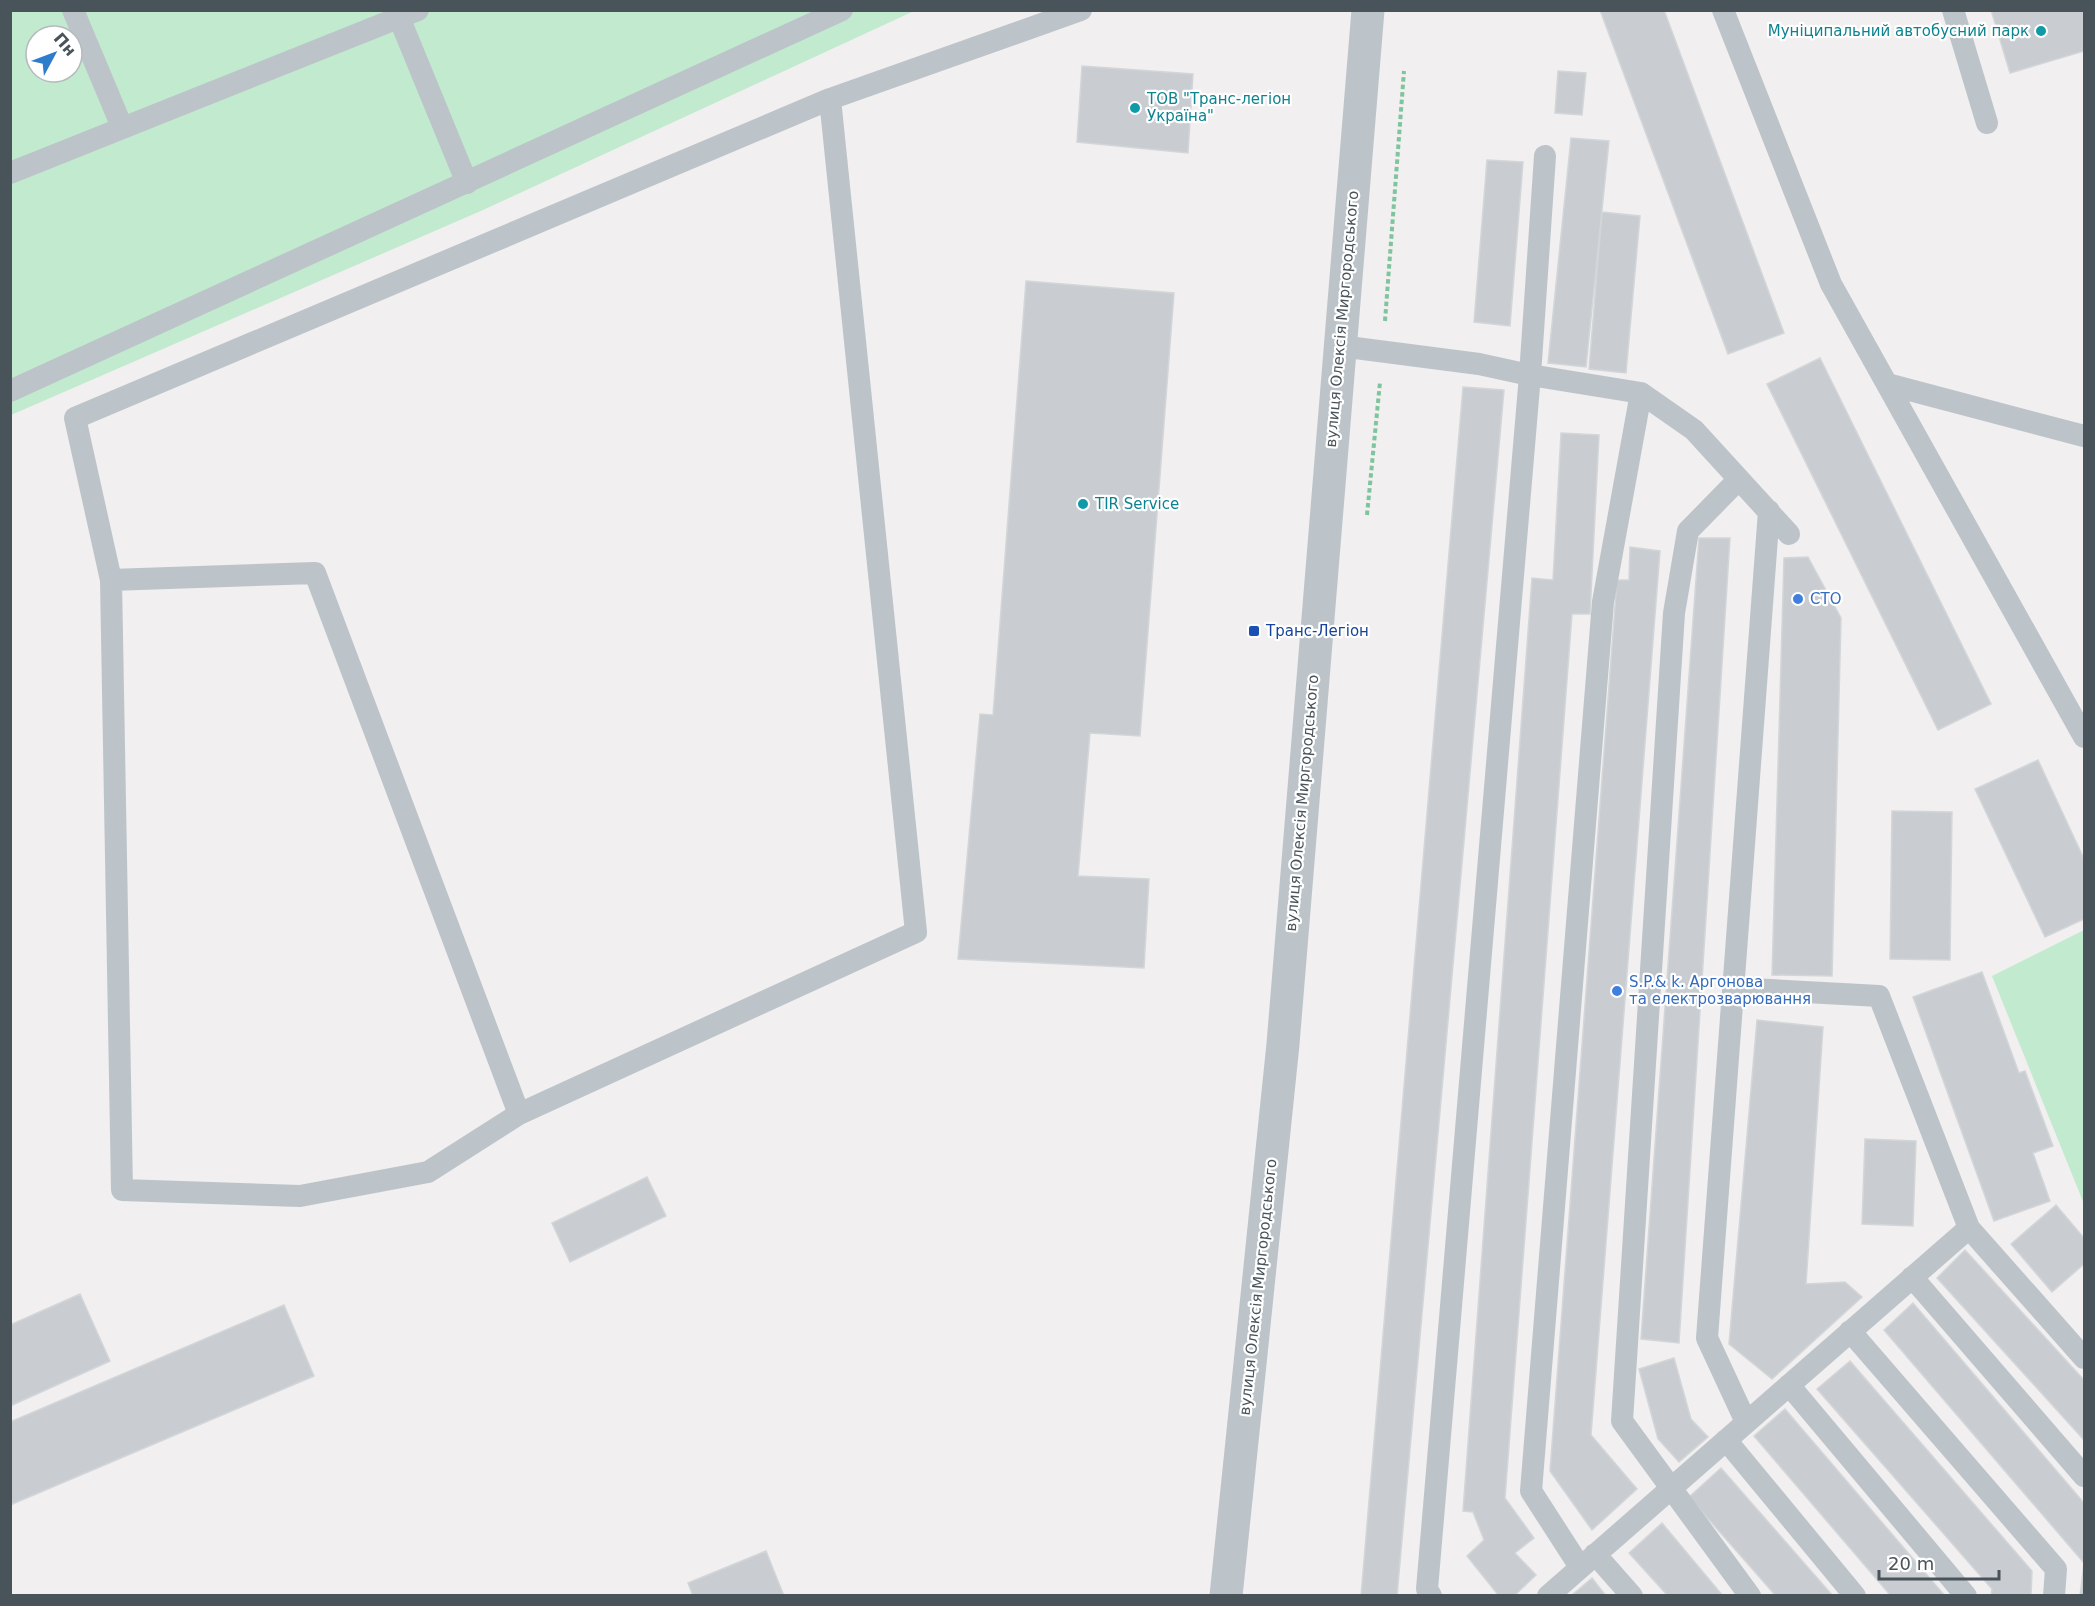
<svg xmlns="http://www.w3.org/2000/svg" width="2095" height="1606" font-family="'DejaVu Sans',sans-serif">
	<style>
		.green { fill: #c2eacf; fill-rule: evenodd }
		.building { fill: #c9ccd1; stroke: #d3d6d9; stroke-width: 1.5 }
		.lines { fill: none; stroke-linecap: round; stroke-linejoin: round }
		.path { stroke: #7ec49d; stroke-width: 4; stroke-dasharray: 4.5 3; stroke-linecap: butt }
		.service { stroke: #bcc4ca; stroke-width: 22 }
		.minor { stroke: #bcc4ca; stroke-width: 33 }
		.culture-dot { fill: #0f9aa8; stroke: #fff; stroke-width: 2 }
		.shop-dot { fill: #3f7fe0; stroke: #fff; stroke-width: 2 }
		.transit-dot { fill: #1a4fb4; stroke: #fff; stroke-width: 2 }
		.labels { text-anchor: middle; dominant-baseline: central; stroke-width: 4.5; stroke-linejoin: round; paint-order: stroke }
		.culture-label { font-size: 15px; fill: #0d838f; stroke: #fff; text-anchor: start }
		.street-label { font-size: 15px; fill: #49535a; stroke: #fff }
		.shop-label { font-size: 15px; fill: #366cbe; stroke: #fff; text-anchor: start }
		.transit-label { font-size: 15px; fill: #164399; stroke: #fff; text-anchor: start }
	</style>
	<rect width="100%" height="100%" fill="#f1efef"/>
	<path class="green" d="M11,11H914L483,210L11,415ZM36,36H72V72H36Z
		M2084,930V1204L1992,976Z"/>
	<path class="building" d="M1600,10H1664L1784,333L1728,354Z
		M1991,10H2084V51L2010,73Z
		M1082,66L1193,74L1188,153L1077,142Z
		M1558,71L1586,73L1582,115L1555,113Z
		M1571,138L1609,141L1586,367L1548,363Z
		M1487,160L1523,162L1510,326L1474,322Z
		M1602,212L1640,216L1626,373L1589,369Z
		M1026,281L1174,293L1140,736L1090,733L1078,876L1149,879L1144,968L958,959L980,714L993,715Z
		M1820,358L1991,704L1938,730L1767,384Z
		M1463,387L1504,390L1397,1596H1361Z
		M1561,433L1599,435L1590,614H1572L1505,1498L1534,1538L1515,1553L1536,1575L1514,1596H1499L1467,1556L1484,1540L1473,1512L1463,1511L1532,578L1553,580Z
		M1699,538H1730L1679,1343L1641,1339Z
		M1630,547L1660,551L1591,1435L1637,1489L1592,1530L1550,1471L1617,580H1629Z
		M1808,557L1841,618L1832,976L1772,975L1784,558Z
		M2038,760L2084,859V919L2045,937L1975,789Z
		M1892,811L1952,812L1950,960L1890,959Z
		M1982,972L2019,1073L2025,1071L2053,1146L2033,1153L2050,1201L1994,1221L1913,997Z
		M1757,1020L1823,1027L1806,1284L1845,1282L1862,1297L1772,1379L1729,1344Z
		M1865,1139L1916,1141L1913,1226L1862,1224Z
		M647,1177L666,1216L570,1262L552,1223Z
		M2056,1205L2084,1238V1264L2052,1292L2011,1244Z
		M1965,1250L2084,1380V1440L1937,1278Z
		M80,1294L110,1361L10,1406V1325Z
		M1913,1303L2084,1503V1596H2080L2084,1563L1884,1330Z
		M284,1305L314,1376L10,1505V1422Z
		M1674,1358L1691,1419L1708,1437L1679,1462L1658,1439L1639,1369Z
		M1850,1361L2032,1571L2031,1596H1991L1992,1589L1817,1389Z
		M1785,1409L1945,1596H1891L1754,1436Z
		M1721,1468L1833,1596H1776L1689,1497Z
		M1662,1523L1723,1596H1668L1629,1553Z
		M766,1551L784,1596H693L688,1583Z
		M1592,1578L1606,1596H1571Z"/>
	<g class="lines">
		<path class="path" d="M1385,321L1404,71
			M1367,515L1380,382"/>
		<path class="service" d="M73,10L122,127
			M396,10L467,183
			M1723,10L1831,284L2084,737
			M1953,10L1987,123
			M830,99L916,932L519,1114L428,1172L300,1196L122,1190L111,580L75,418L830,99L1081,10
			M10,173L418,10
			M1340,346L1479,364L1530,375L1641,393L1694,430L1789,534
			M1887,384L2084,436
			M10,391L842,10
			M1739,479L1688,531L1674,613L1622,1421L1750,1596
			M111,580L315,573L519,1114
			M1733,988L1879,996L1969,1228L2084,1358
			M1912,1277L2084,1476
			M1850,1331L2056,1569L2054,1596
			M1789,1385L1966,1596
			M1746,1422L1707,1338L1769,511
			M1726,1440L1855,1596
			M1595,1554L1632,1596
			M1580,1567L1531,1491L1603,602L1641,393
			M1431,1596L1427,1589L1530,375L1545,156
			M1548,1596L1969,1228"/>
		<path class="minor" d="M1226,1596L1283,1044L1368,10"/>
	</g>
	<g class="culture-dot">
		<circle cx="2041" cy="31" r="6"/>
		<circle cx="1135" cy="108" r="6"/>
		<circle cx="1083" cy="504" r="6"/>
	</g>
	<g class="shop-dot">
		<circle cx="1798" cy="599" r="6"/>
		<circle cx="1617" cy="991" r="6"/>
	</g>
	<rect class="transit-dot" x="1248" y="625" width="12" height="12" rx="3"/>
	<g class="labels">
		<g class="culture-label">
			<text x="2029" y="31" text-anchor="end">Муніципальний автобусний парк</text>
			<text x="1147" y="99">ТОВ "Транс-легіон<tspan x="1147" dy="17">Україна"</tspan></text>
			<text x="1095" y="504">TIR Service</text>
		</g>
		<g class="street-label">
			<text transform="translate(1342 319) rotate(-85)">вулиця Олексія Миргородського</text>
			<text transform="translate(1302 803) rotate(-85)">вулиця Олексія Миргородського</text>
			<text transform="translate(1258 1287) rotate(-84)">вулиця Олексія Миргородського</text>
		</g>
		<g class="shop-label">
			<text x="1810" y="599">СТО</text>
			<text x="1629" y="982">S.P.&amp; k. Аргонова<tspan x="1629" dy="17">та електрозварювання</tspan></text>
		</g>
		<g class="transit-label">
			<text x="1266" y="631">Транс-Легіон</text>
		</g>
	</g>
	<rect width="2095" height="1606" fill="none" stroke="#49535a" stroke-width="24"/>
	<g transform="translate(54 54) rotate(49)"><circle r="28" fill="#ffffff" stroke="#b6babd" stroke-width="1.5"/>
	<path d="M0-4.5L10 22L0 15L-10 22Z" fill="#2e7dcc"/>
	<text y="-9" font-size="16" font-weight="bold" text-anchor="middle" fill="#49535a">Пн</text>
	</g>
	<path d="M1879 1570v9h120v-9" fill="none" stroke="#49535a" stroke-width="3"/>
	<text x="1888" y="1570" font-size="18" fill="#49535a" stroke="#ffffff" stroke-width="4.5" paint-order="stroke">20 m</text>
</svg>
